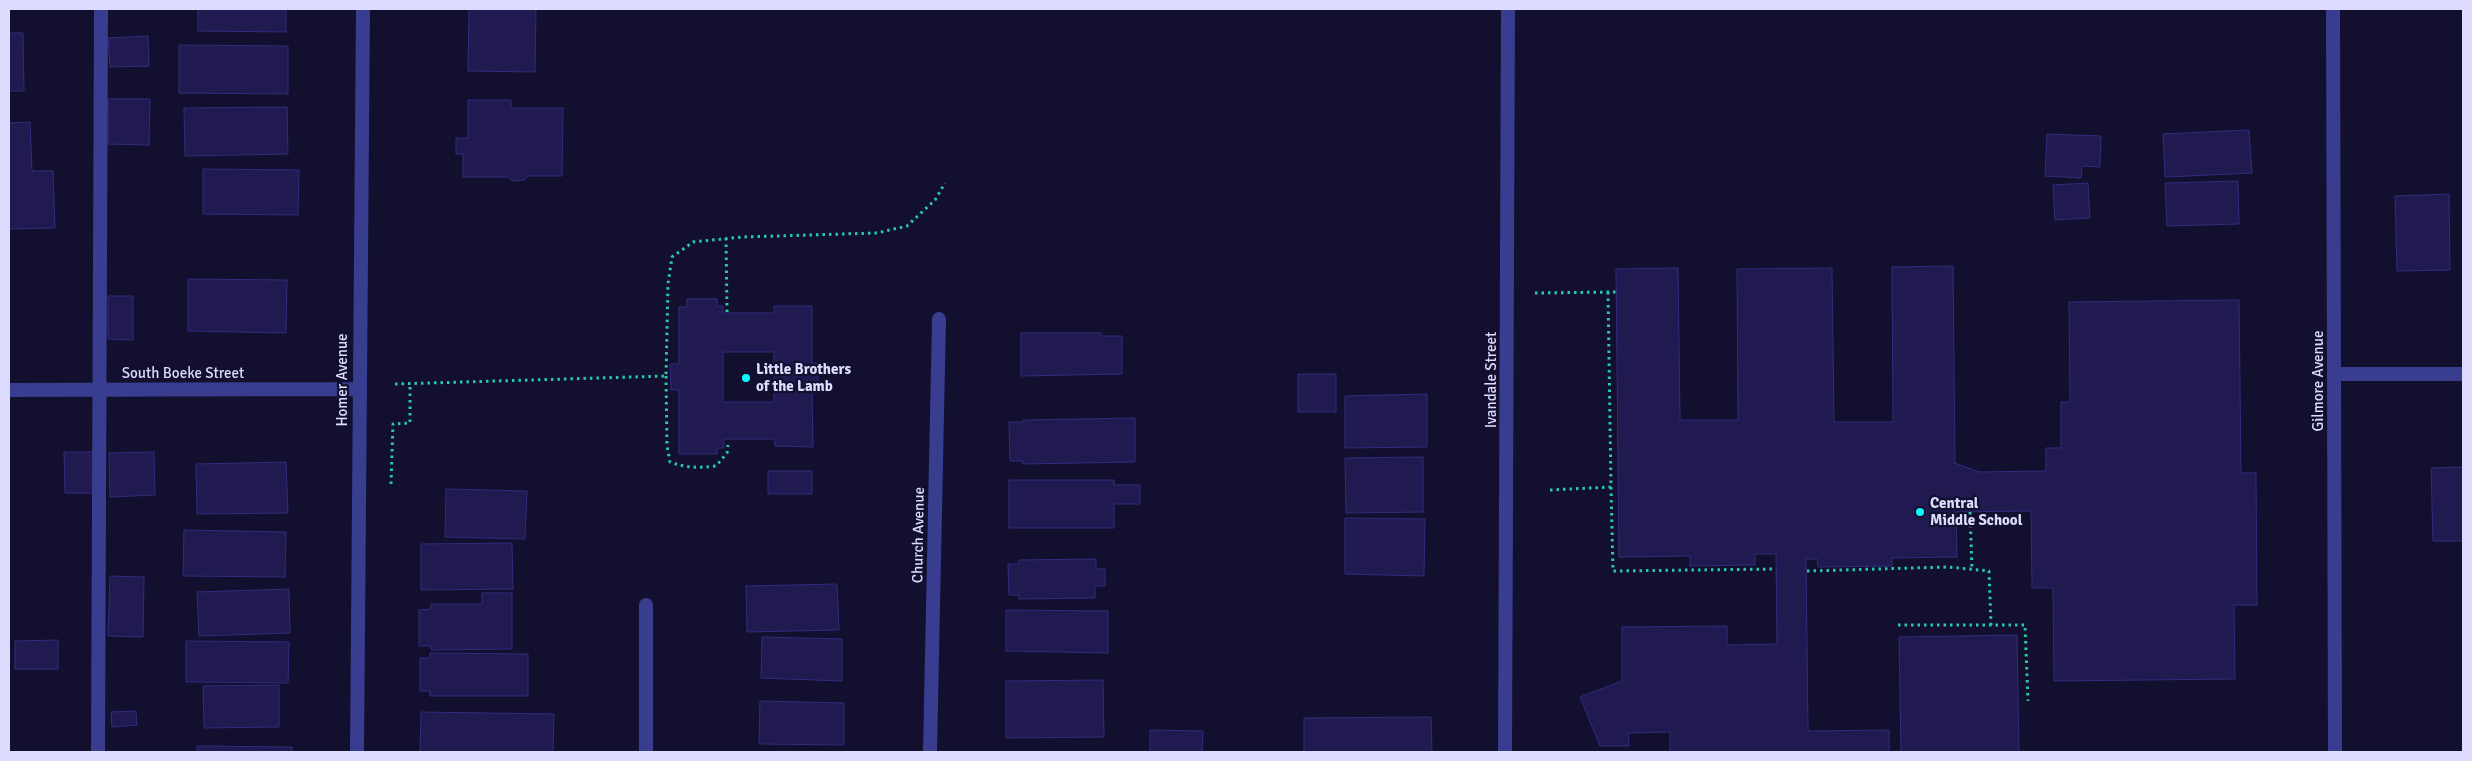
<svg xmlns="http://www.w3.org/2000/svg" width="2472" height="761" font-family="Signika,sans-serif">
	<style>
		.building { fill: #201a50; stroke: #332b7e; fill-rule: evenodd }
		.lines { fill: none; stroke-linecap: round; stroke-linejoin: round }
		.path { stroke: #28c8af; stroke-width: 3; stroke-dasharray: 2.5 4; stroke-linecap: butt }
		.service { stroke: #383d90; stroke-width: 14 }
		.minor { stroke: #383d90; stroke-width: 14 }
		.poi-dot { fill: #08feff; stroke: #12102e; stroke-width: 2 }
		.labels { text-anchor: middle; dominant-baseline: central; stroke-width: 4.5; stroke-linejoin: round; paint-order: stroke }
		.poi-label { font-size: 15px; font-weight: bold; fill: #dddcff; stroke: #12102e; text-anchor: start }
		.street-label { font-size: 15px; fill: #dddcff; stroke: #12102e }
	</style>
	<rect width="100%" height="100%" fill="#12102e"/>
	<path class="building" d="M198,9H286V32L198,31Z
		M469,9H536L535,72L468,71Z
		M9,33H23L24,91H9Z
		M148,36L149,66L110,67L108,38Z
		M179,45L288,46V94L179,93Z
		M108,99H150L149,145L108,144Z
		M468,100H511V108H563L562,176H528L524,180L512,181L508,177H463V154H456V138H468Z
		M287,107L288,154L185,156L184,108Z
		M30,122L32,171H53L55,228L9,229V123Z
		M2249,130L2252,173L2165,177L2163,134Z
		M2047,134L2101,136L2100,167L2082,166L2081,178L2045,176Z
		M203,169L299,170L298,215L203,214Z
		M2238,181L2239,224L2167,226L2165,183Z
		M2088,183L2090,218L2055,220L2053,185Z
		M2449,194L2450,270L2397,271L2395,196Z
		M1953,266L1955,463L1979,472L2046,471V448H2061V402H2070L2069,302L2239,300L2241,473H2256L2257,605H2234L2235,679L2054,681L2053,588H2032L2031,511L1956,512L1957,557L1892,558V566L1818,567L1817,559H1806L1808,731L1889,730V752H1670V732L1628,733L1629,746H1600L1580,697L1622,681V627L1727,626V645L1777,644L1776,554H1755V565L1690,566V556L1619,557L1616,269L1678,268L1680,420H1738L1737,269L1832,268L1834,422H1893L1892,267Z
		M188,279L287,280L286,333L188,331Z
		M108,296H133V340L108,339Z
		M687,299H717V306H723V313H774V306H812V363H818V389L812,390L813,447L775,446L774,439H724V448H717V454H679V390H671L670,364H679V307H687ZM723,352H774V402H723Z
		M1021,333H1101V336H1122V374L1021,376Z
		M1298,374H1336V412H1298Z
		M1427,394V447L1345,448V396Z
		M1135,418V462L1023,464L1022,461H1010L1009,422H1023V420Z
		M64,452H93V493H65Z
		M154,452L155,495L110,497L109,453Z
		M1423,457V512L1346,513L1345,458Z
		M286,462L288,513L197,514L196,464Z
		M2463,467V541H2433L2431,468Z
		M768,471H812V494H768Z
		M1009,480H1114V485H1140V504H1114V528H1009Z
		M446,489L527,491L525,539L445,537Z
		M1345,518L1425,519L1424,576L1345,574Z
		M184,530L286,532L285,577L183,576Z
		M512,543L513,589L421,590V544Z
		M1096,559V569H1105V586H1095V598L1019,599V595H1009L1008,564H1019V560Z
		M110,576L144,577L143,637L108,636Z
		M837,584L839,630L747,632L746,586Z
		M289,589L290,633L199,636L197,592Z
		M482,593H512V649L431,650V646H419V610L431,609V604H482Z
		M1006,610L1108,611V653L1006,651Z
		M2017,635L2019,752H1901L1899,637Z
		M762,637L842,639V681L761,678Z
		M58,640V669H15V641Z
		M186,641L289,642L288,683L186,682Z
		M430,653L528,654V696H430V691H420V658H430Z
		M1103,680L1104,737L1006,738V681Z
		M279,685V727L204,728L203,686Z
		M760,701L844,703V745L759,744Z
		M136,711L137,725L112,727L111,712Z
		M421,712L554,714L553,752H420Z
		M1431,717L1432,752H1304V718Z
		M1150,730L1203,731L1202,752H1150Z
		M197,746L292,747V752H197Z"/>
	<g class="lines">
		<path class="path" d="M726,238L727,312
			M1535,293L1616,292
			M666,376L667,446L670,462C686,468 699,468 716,466L727,453L728,445
			M395,384L666,376L668,284L672,257L693,242L742,237L877,233L907,226L935,200L945,183
			M391,484L393,424L410,423V383
			M1611,487L1613,571L1776,569
			M1550,490L1611,487L1608,292
			M1970,512L1972,569
			M1807,571L1948,567L1989,571L1991,625
			M1898,625H2025L2028,701"/>
		<path class="service" d="M646,605V752
			M98,752L101,9"/>
		<path class="minor" d="M2333,9L2335,752
			M2334,374H2463
			M9,390L358,389
			M357,752L363,9
			M930,752L939,319
			M1505,752L1508,9"/>
	</g>
	<g class="poi-dot">
		<circle cx="746" cy="378" r="5"/>
		<circle cx="1920" cy="512" r="5"/>
	</g>
	<g class="labels">
		<g class="poi-label">
			<text x="756" y="369">Little Brothers<tspan x="756" dy="17">of the Lamb</tspan></text>
			<text x="1930" y="503">Central<tspan x="1930" dy="17">Middle School</tspan></text>
		</g>
		<g class="street-label">
			<text x="183" y="373">South Boeke Street</text>
			<text transform="translate(342 380) rotate(-90)">Homer Avenue</text>
			<text transform="translate(1491 380) rotate(-90)">Ivandale Street</text>
			<text transform="translate(2318 381) rotate(-90)">Gilmore Avenue</text>
			<text transform="translate(918 535) rotate(-89)">Church Avenue</text>
		</g>
	</g>
	<rect width="2472" height="761" fill="none" stroke="#dddcff" stroke-width="20"/>
</svg>
